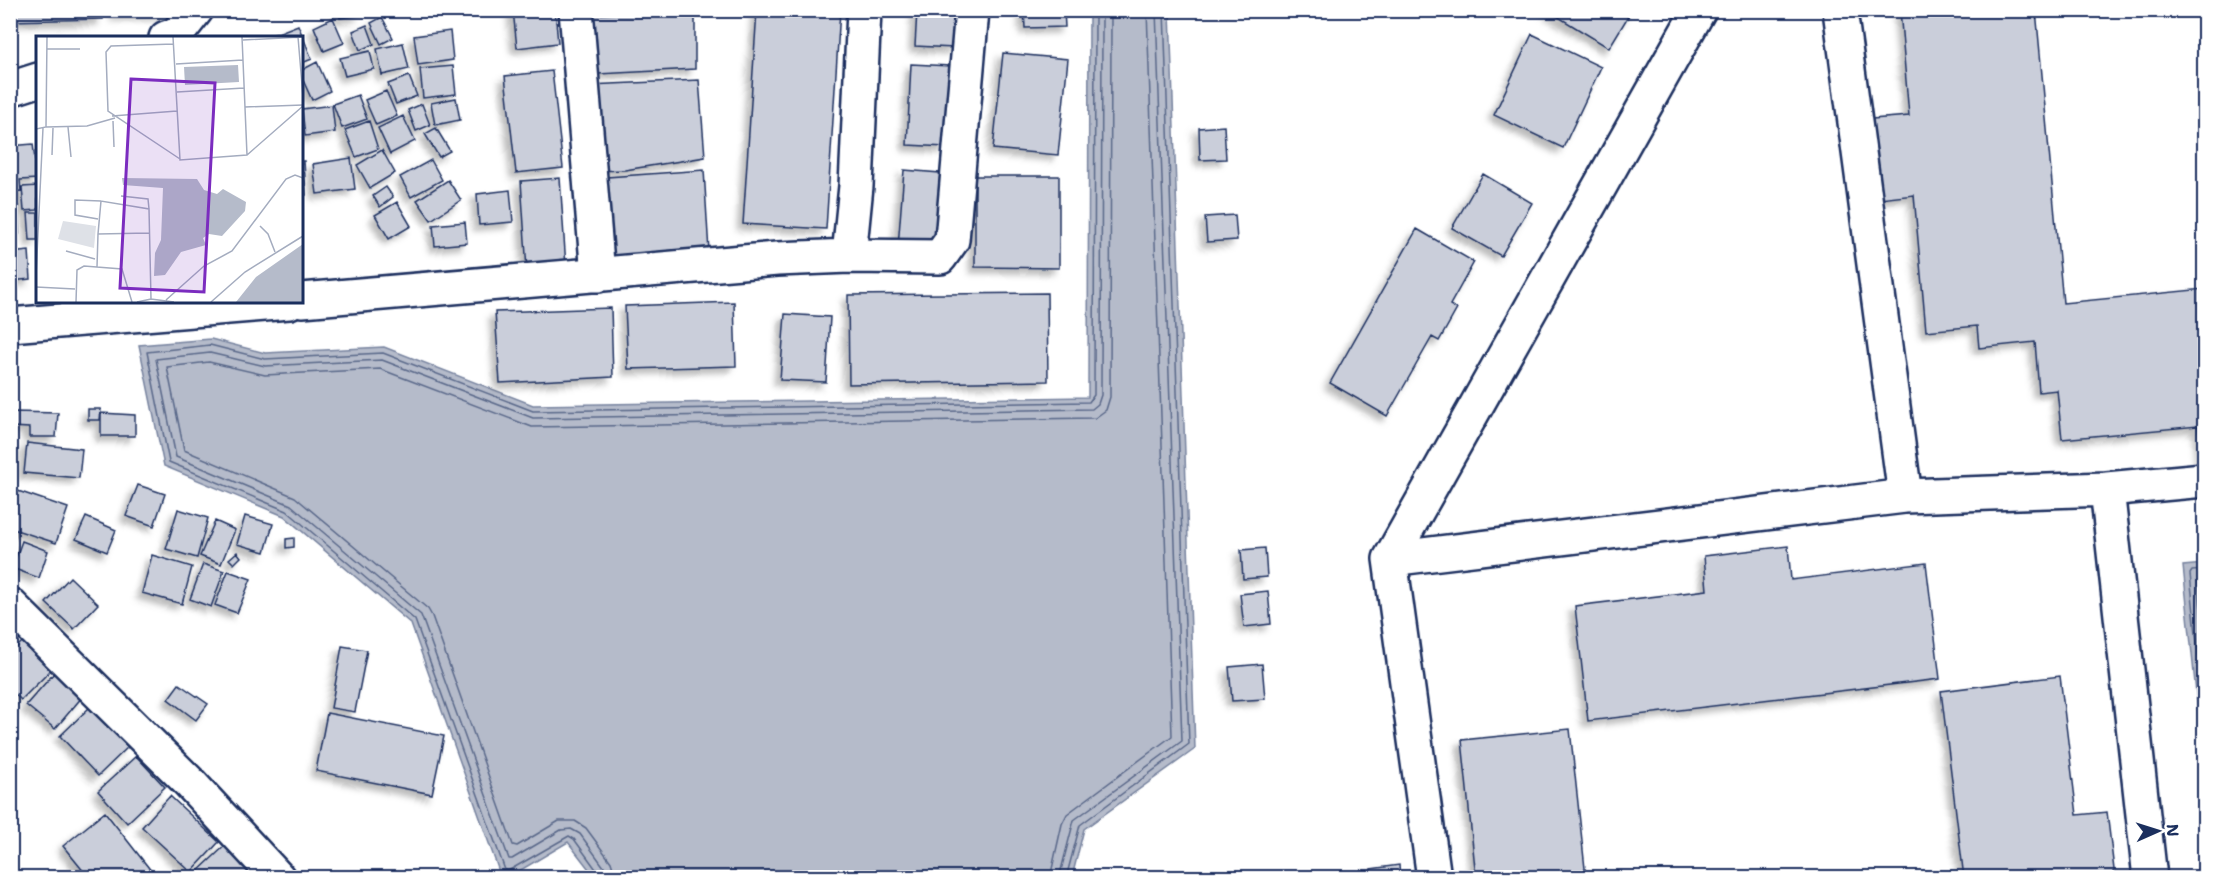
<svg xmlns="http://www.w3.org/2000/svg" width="2215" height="888" font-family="'Shantell Sans',sans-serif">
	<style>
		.water { fill: #b5bbca; stroke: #77839f; stroke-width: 1.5 }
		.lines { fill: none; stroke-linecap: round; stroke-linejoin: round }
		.shore { stroke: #596789; stroke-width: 1.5 }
		.building { fill: #caceda; stroke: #1b2f5e; stroke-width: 1.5; filter: url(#shadow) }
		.minor-casing { stroke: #1b2f5e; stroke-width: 38 }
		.minor { stroke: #fff; stroke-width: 33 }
		.inset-road { fill: none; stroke: #a4acbf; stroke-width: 1.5 }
		.view { fill: #7b2cbf; fill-opacity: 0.15; stroke: #7b2cbf; stroke-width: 3 }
		.inset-edge { fill: none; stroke: #1b2f5e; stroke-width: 3 }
	</style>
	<defs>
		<filter id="shadow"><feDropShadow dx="-5.5" dy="5.5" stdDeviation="3" flood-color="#0004"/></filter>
	</defs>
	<rect width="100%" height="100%" fill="#fff"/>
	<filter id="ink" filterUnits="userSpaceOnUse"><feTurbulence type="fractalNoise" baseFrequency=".0167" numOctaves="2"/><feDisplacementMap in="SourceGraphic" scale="12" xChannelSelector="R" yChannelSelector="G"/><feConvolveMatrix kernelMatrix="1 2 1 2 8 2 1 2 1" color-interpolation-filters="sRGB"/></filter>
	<g filter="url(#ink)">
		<path class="water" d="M1089,11H1170L1195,749L1084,829L1072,877H595L568,842L509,877H501L411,624L284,516L164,466L139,345L211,339L265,353L384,347L533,405L1088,397Z
			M2204,564V772L2183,566Z"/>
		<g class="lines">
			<path class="shore" d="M2204,570L2192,571L2190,574L2204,713
				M2204,578H2200L2198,581L2204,641
				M599,878L598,872L574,839L569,836L508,871L505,870L415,620L287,511L169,462L147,352L210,345L265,359L383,353L533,411L1089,402L1094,395L1095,10
				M607,878L604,867L580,834L571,829L561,830L512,859H509L421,615L291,505L176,457L156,359L210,353L265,366L382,360L533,418L1092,409L1098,404L1101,395L1102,10
				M616,878L611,862L586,828L575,821H559L517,846L513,845L432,616L428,609L295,497L184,450L167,367L209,362L265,375L380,369L532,427L1095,418L1106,410L1110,397L1111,10
				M1050,878L1062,824L1067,814L1172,736L1147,10
				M1059,878L1074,820L1182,741L1156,10
				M1066,878L1080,825L1189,744L1164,10"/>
		</g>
		<path class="building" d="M10,10H102L103,19L10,21Z
			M116,10H169V14L116,15Z
			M339,10H360L361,15L340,18Z
			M513,10H555L558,43L517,48Z
			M661,10H695V69L598,74L592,15Z
			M757,10H840L826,229L743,224Z
			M917,10H956L954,48L915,46Z
			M1024,10H1064L1065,27L1025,28Z
			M1547,10H1632L1609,48Z
			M1900,10H2036L2063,303L2204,289V466H2202L2198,426L2062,439L2057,390L2039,392L2035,342L1979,348L1977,326L1926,331L1914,195L1880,199L1872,119L1909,116Z
			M382,17L393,38L381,44L371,23Z
			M333,18L344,43L324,51L314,27Z
			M298,25L312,59L302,63V38H265Z
			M367,25L374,44L360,50L353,31Z
			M450,31L453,60L418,65L414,36Z
			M1532,34L1601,67L1563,148L1494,115Z
			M403,43L409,69L382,75L377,49Z
			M370,51L374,69L345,76L340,58Z
			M1003,53L1068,59L1058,155L993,149Z
			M317,62L330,91L312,100L302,78V70Z
			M911,64L950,66L946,147L907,145Z
			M453,66L456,94L423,98L420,69Z
			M552,71L563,168L516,173L505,76Z
			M409,76L417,96L396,104L388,84Z
			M699,80L705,157L625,170L596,171L589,85Z
			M386,91L397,116L376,125L365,100Z
			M358,95L367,119L342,128L333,104Z
			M456,98L460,120L435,125L431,103Z
			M422,104L430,125L416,131L408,110Z
			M332,105L335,132L305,136L302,109Z
			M403,116L415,141L390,154L378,128Z
			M369,121L378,149L356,157L345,130Z
			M1224,126L1226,159L1200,160L1199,128Z
			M436,128L450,151L439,157L425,134Z
			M33,144L35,160L38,159V179L20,180L21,191L10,192V146Z
			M382,150L395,173L370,188L357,165Z
			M351,158L355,189L317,194L313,164Z
			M431,160L442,180L411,197L400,177Z
			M302,161H304L306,195H302Z
			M704,170L709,252L613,259L607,177Z
			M904,170L940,173L934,250L898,247Z
			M1483,174L1532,203L1501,256L1452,228Z
			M975,176H1059V268L975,267Z
			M560,178L566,267L527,270L521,181Z
			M448,180L461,200L431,220L417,200Z
			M38,186V210L24,211L22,187Z
			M386,187L393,197L380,207L373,196Z
			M510,190L513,222L479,225L477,194Z
			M397,202L411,226L389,239L375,215Z
			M10,206H18L19,234H10Z
			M28,213H38V240H30Z
			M1235,215L1237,240L1207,242L1205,217Z
			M465,222L467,243L435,246L433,225Z
			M1417,229L1474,262L1450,305L1457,309L1439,341L1432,337L1387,416L1330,383Z
			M29,251L31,279L10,281V253Z
			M1047,293L1048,381L849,384L848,295Z
			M734,302L736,366L628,369L625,306Z
			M611,308L613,377L500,383L495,312Z
			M785,314L830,317L826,382L780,380Z
			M88,409H101L100,420H88Z
			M13,412L58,413L56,437H29V428L12,427Z
			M101,413L135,415V436H101Z
			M27,443L82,449L79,478L24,473Z
			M138,485L165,494L154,526L126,516Z
			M18,491L68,508L56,543L10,528V512Z
			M178,509L208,518L197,558L166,549Z
			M245,516L273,524L265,552L237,544Z
			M86,517L116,530L107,552L76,539Z
			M215,521L235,530L221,564L200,556Z
			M294,538V547L286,548V539Z
			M22,541L48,551L39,578L12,568Z
			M1788,546L1791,580L1926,563L1940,679L1588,721L1575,606L1707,590L1704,556Z
			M1265,548L1267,577L1243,579L1241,550Z
			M237,552L241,557L234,564L229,559Z
			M152,555L192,567L182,604L142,593Z
			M203,564L224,571L211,607L190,599Z
			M228,571L251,579L237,613L215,605Z
			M70,577L98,604L74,629L46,603Z
			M1268,591L1271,624L1244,627L1240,594Z
			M25,639L54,667L21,700L10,689V654Z
			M342,646L367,650L355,712L331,708Z
			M1262,664L1265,699L1232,701L1229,667Z
			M55,672L83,696L55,729L26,705Z
			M2060,676L2077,815L2107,812L2115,878H1964L1941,691Z
			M179,684L208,704L196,720L168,699Z
			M90,707L128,747L98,776L60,736Z
			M327,713L444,736L432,794L316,771Z
			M1570,729L1586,878H1476L1462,740Z
			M136,756L165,787L127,823L98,791Z
			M170,796L219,842L191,872L142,827Z
			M105,812L152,872L145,878H89L63,846Z
			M230,841L255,869L246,878H202L197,872Z
			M1399,865L1400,878H1372L1371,869Z"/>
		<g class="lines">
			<g class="minor-casing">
				<path id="minor" d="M576,10L598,275
					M1840,10L1905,496
					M166,38L177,34L196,10
					M10,89L38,80
					M849,256L940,257L952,240L972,10
					M302,300L777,259L849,256L856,186L864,10
					M10,325L289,302
					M2107,489L2150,878
					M1390,559L1699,10
					M10,605L190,783L278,878
					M1434,878L1390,559L1905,496L2107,489L2204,480"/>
			</g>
			<use href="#minor" class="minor"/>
		</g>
	</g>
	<g transform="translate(36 36)">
		<rect width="267" height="267" fill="#fff"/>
		<path d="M27,185L60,190L58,212L22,203Z" fill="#dee1e7"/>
		<path d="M202,29L203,46L149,49L148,31ZM86,142L161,143L168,154L181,158L187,153L210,166L209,175L186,200L173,198L167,202L170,209L145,216L129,239L118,240L119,217L125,204L127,152L87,149ZM267,208V266H200L220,241Z" fill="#b5bbca"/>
		<path class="inset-road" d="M137,1L144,124L211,119L267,70M206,1L211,119M262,1L267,61M207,4L267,1M138,8L75,10L70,16L72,75L144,123M11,13H44M140,28L207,24M141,56L208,52M209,71L267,69M76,80L141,75M77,85L78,111M10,91L51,90L79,82M32,91L35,121M0,93L10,91L11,1M16,119L17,92M85,160L112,163L113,173M62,183L39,179V164L65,165M224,190L232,198L239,216M113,197L62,198L65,165L113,173L115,263M30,215L59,223M61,231L62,198M0,240L7,92M0,251L39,253M130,264L168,230L196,215L250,143L259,139L267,142M40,266L41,234L48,230L86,233L96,266M101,266L115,263L138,266M175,266L209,236L267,200"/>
		<path class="view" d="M95,43L179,47L168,256L84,252Z"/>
		<rect width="267" height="267" class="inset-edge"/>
	</g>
	<rect width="2215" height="888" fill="none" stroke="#fff" stroke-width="36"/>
	<rect x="18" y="18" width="2179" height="852" fill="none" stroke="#1b2f5e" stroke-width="2" filter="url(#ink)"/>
	<g transform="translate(2158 831) rotate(87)" stroke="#ffffff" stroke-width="4.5" paint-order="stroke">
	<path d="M0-4.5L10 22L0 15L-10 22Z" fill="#1b2f5e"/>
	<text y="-9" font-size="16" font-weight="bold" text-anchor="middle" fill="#1b2f5e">N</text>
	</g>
</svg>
